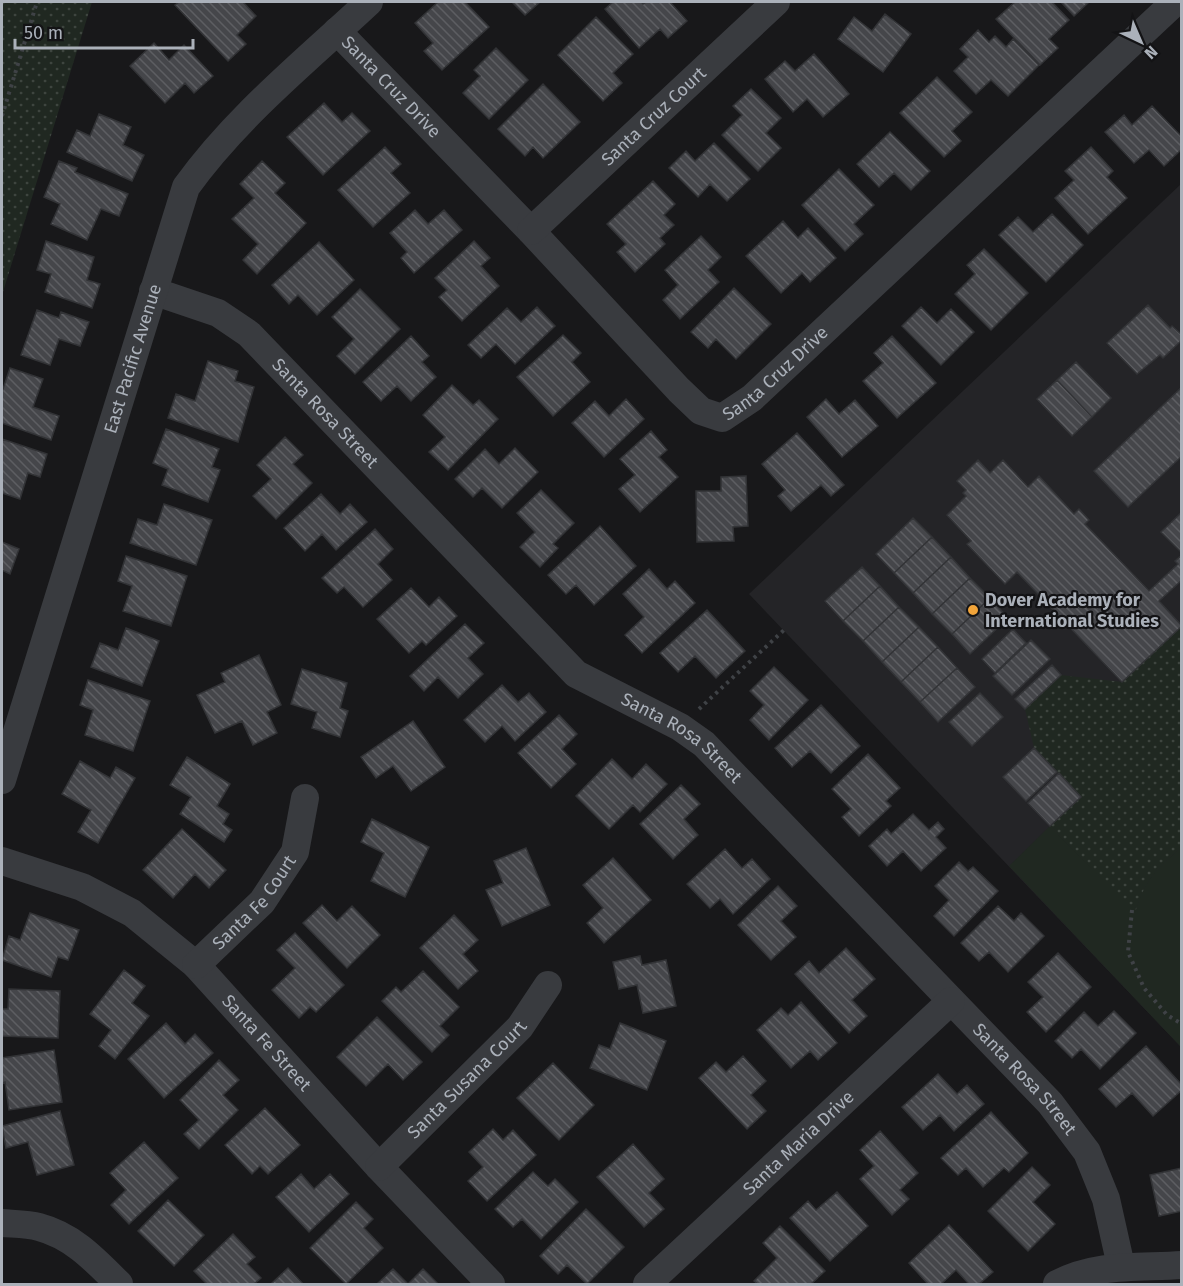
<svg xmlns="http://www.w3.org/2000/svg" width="1183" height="1286" font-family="'Fira Sans',sans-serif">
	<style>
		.built { fill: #242427 }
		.grass { fill: #202821 }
		.park { fill: url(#park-dots) }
		.building { fill: url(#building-back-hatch); stroke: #323336; stroke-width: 1.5 }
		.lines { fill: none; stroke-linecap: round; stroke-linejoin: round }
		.path { stroke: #3f4246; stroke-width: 4; stroke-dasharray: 3 4.5; stroke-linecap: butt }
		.minor { stroke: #393b3f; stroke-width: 28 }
		.poi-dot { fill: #f1a43a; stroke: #131315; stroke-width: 2 }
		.labels { text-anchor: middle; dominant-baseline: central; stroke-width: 4.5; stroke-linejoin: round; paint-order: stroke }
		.street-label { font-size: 18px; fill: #abb1ba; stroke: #131315 }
		.poi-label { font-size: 18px; font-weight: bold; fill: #abb1ba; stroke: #131315; text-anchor: start }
	</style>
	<defs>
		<pattern id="park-dots" width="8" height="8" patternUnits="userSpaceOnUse" patternTransform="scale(1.5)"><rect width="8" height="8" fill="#202821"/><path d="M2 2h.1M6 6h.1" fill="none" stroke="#3e453f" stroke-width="1.8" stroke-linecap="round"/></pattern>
		<pattern id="building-back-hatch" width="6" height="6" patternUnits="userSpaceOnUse" patternTransform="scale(1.5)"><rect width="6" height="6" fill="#45464a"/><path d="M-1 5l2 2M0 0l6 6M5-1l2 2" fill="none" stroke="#5d5e62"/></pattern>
	</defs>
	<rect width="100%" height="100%" fill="#18181a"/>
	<path class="built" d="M1181,184V1047L749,594Z"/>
	<path class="grass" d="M1050,826L1135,912C1146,877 1155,871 1181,847V1047L1009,866Z"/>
	<path class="park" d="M2,2H92L2,295Z
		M1181,626V847C1155,871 1146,877 1135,913L1050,826L1081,797L1034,748L1025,709L1061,675L1122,682Z"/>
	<path class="building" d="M179,2H243L256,16L237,35L246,44L228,61L175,5Z
		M438,2H465L489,27L442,70L424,51L433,43L415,23Z
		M512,2H540L525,15Z
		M613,2H641L643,4L646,2H670L687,21L668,38L660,29L639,48L605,9Z
		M1015,2H1052L1069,20L1049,39L1058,48L1040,65L996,19Z
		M1061,2H1089L1074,16Z
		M885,14L911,34L883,72L838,39L854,17L872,31Z
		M596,17L633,54L613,73L622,83L603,101L558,55Z
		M978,30L989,42L995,36L1006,47L1013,39L1039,65L1008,96L991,80L976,94L954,71L968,57L960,49Z
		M154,43L169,60L184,45L213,76L194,93L185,83L165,103L130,66Z
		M496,48L528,80L489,119L463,93L480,76L474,70Z
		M814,54L849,94L823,117L807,99L793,112L765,79L785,61L795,71Z
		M937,77L972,112L952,131L961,141L944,157L900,113Z
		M543,84L580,122L543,158L533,147L525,156L498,129Z
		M751,89L781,118L766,133L781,148L758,171L722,135L742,115L733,106Z
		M324,103L342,122L352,113L370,131L323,175L287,137Z
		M1152,106L1182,137V149L1164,166L1149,150L1134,163L1105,132L1124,115L1132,125Z
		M99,114L131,127L123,145L144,155L132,181L67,152L77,130L90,136Z
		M890,132L930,171L911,190L894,173L879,187L857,164Z
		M714,143L750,179L727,201L710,184L698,197L669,168L686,151L695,161Z
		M385,147L401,164L391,173L410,193L373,227L338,190Z
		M1091,147L1113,171L1107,177L1127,198L1088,234L1055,198L1074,180L1065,171Z
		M59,161L77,168L75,172L128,194L119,216L101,209L87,240L51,224L60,204L44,197Z
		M262,161L285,183L275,193L306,223L257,274L243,260L258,244L232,219L254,198L240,184Z
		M839,169L874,205L854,224L863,234L845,251L802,205Z
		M653,181L675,204L664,215L674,225L660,238L665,244L635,272L617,252L626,244L607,224Z
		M415,210L428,224L444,210L462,230L414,273L401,258L407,252L390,233Z
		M1052,214L1083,245L1046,282L999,235L1018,217L1033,232Z
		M783,221L798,238L808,228L836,258L810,282L802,273L781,293L746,256Z
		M701,236L721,257L708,270L719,282L680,319L663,300L678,285L665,270Z
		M46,241L94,257L87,280L100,284L92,308L45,292L51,274L37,270Z
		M474,241L490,258L481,266L499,286L462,321L439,297L447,290L435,278Z
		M319,242L354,280L317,315L298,295L289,304L272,285Z
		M984,249L1028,293L991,330L955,294L975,274L967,265Z
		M734,288L771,324L736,359L716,339L708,348L691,332Z
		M360,289L400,329L355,374L337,356L354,339L332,317Z
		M1148,305L1170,328L1172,326L1182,335V340L1163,358L1160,355L1137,374L1107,343Z
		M537,307L555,326L515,364L496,344L481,358L468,345L507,308L521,322Z
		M921,307L937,323L951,309L974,332L941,365L902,326Z
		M37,310L59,318L61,312L89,322L80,346L59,339L50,365L21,355Z
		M563,335L581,353L572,362L590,382L553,416L517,377Z
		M411,336L429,356L422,362L436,377L411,401L397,386L381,401L363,382Z
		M892,336L936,383L897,418L863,381L883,363L874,353Z
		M208,361L238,371L235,381L254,387L238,442L168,418L176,394L195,401Z
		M1076,362L1111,398L1092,417L1057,380Z
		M10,368L43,379L33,407L59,416L51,440L2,423V392Z
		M1057,380L1092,417L1072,436L1037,399Z
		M452,385L473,405L479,400L498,419L448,470L429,452L445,437L423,415Z
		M1182,387V456L1128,507L1094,471Z
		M626,399L644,419L604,457L572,423L595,401L609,416Z
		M826,399L839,414L855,400L878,426L842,457L807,417Z
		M166,429L219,449L212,467L220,470L208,502L162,485L168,469L153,463Z
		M651,431L667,450L659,457L678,477L640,512L619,489L635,475L620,459Z
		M797,433L844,485L831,496L821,485L791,511L778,496L785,490L762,464Z
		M285,437L303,455L293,464L312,483L276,519L253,496L271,479L257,465Z
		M2,439L47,454L40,477L28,473L20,499L2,493Z
		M515,448L538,472L502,508L482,488L473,497L455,479L485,449L499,464Z
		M978,460L990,473L1003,460L1028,487L1039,476L1074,514L1079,509L1089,520L1085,524L1149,591L1178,564L1175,561L1182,555V580L1159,601L1182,626L1122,682L1017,572L1005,584L967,544L971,541L947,515L966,496L963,493L966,490L957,481Z
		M746,476L748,526L733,527L734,541L697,542L696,491H721V477Z
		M541,490L574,523L553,544L558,548L540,567L520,547L535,532L517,513Z
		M321,494L340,514L350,504L367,522L336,550L322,534L305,551L284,528Z
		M164,504L212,520L196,565L130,543L138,519L157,525Z
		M1182,512V553L1161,532Z
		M913,518L932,537L894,573L876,554Z
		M600,526L636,566L594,605L576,585L566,594L548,575Z
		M375,529L393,549L378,564L392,580L363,607L344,587L337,593L322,578Z
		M932,537L951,557L913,593L894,573Z
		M2,542L19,549L10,574L2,570Z
		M126,556L187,576L171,626L123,611L132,586L118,581Z
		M951,557L970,578L932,614L913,593Z
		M862,567L880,586L843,621L825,601Z
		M649,569L667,589L675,581L695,603L642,653L625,635L644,617L623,594Z
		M970,578L990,598L952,634L932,614Z
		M880,586L899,607L863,641L843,621Z
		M411,588L429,607L439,597L457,616L426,645L422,641L409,653L377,619Z
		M990,598L1008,618L970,654L952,634Z
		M899,607L919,627L882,662L863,641Z
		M707,610L745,651L716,678L695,656L678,672L660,653Z
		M465,624L484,643L468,658L483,674L458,698L438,677L424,691L410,676Z
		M919,627L938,647L901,682L882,662Z
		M126,628L159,641L142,686L91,667L100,643L118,650Z
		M1013,629L1026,643L995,673L982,659Z
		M1031,640L1050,659L1012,695L993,676Z
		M938,647L957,668L920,702L901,682Z
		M259,655L281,705L267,712L277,733L253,745L242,721L215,733L197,695L225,682L221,673Z
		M1052,665L1061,675L1025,709L1015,699Z
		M774,667L808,700L769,740L750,720L764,705L750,691Z
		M957,668L975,687L938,722L920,702Z
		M302,669L347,683L340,708L348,711L340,737L312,728L317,712L291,704Z
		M88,680L150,701L133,751L85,735L93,710L80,705Z
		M502,685L518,702L529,693L546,712L515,741L502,726L485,742L464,720Z
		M980,693L1003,717L972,746L949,722Z
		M821,705L860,746L831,773L810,751L792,767L775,748Z
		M559,715L577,734L562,749L576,764L551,788L518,753Z
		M413,721L445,767L411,791L393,766L376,778L361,757Z
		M1034,748L1057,772L1026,801L1003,777Z
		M868,754L900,788L886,801L891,806L859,836L842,817L851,809L832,789Z
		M187,757L230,784L217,806L229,814L223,824L232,830L224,842L180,814L191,797L170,785Z
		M612,759L632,779L646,764L667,784L640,812L633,805L609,829L576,796Z
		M80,761L110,778L116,767L135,778L98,843L78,832L91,810L62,794Z
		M1059,773L1081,797L1050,826L1028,803Z
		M681,785L700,804L684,819L698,835L673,859L640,824Z
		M913,814L929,830L938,822L944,829L936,837L946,848L921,871L903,851L887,866L869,846L887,829L891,834Z
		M372,819L429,847L405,897L371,881L384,853L361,842Z
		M182,829L226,870L209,888L195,874L173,898L143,870Z
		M526,848L550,905L502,926L486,890L503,883L494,861Z
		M725,849L742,868L752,859L770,879L733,914L720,899L710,908L687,884Z
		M613,858L651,900L604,943L587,923L603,908L583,885Z
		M959,862L968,871L973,867L998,891L954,936L934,916L949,900L935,886Z
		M778,886L797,906L781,921L796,937L771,960L738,925Z
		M322,905L337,921L352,906L380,935L347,968L303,923Z
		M998,906L1014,921L1021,913L1044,936L1008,972L989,952L979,961L961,943Z
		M30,913L79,930L68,960L58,957L51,977L2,960L9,936L20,940Z
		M454,915L478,940L463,954L478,971L458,989L420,948Z
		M295,933L344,985L316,1012L310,1007L299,1018L272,990L295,968L277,950Z
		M846,948L875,979L852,1000L867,1016L849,1033L795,974L809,961L819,973Z
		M1058,953L1091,987L1046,1032L1027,1012L1043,997L1028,982Z
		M640,956L642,965L666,960L676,1006L643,1013L637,985L619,989L613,962Z
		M124,970L145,986L132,1003L149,1016L115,1059L99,1046L111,1030L90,1014Z
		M423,971L459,1007L440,1026L449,1035L432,1052L382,1001L396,987L401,992Z
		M9,989L60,991L58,1038L2,1036V1009H8Z
		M801,1002L837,1043L818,1060L810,1051L791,1068L757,1030L781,1008L788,1015Z
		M1114,1011L1136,1033L1100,1069L1081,1049L1072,1058L1055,1041L1084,1012L1098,1026Z
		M377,1017L422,1062L403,1080L388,1064L366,1086L337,1057Z
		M166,1023L185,1044L195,1034L213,1053L164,1098L128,1059Z
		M620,1023L666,1041L647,1090L590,1068L599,1045L610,1049Z
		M1146,1046L1182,1085V1090L1153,1116L1132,1093L1116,1107L1099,1089Z
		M54,1050L62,1102L9,1110L5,1082L2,1083V1058Z
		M743,1056L766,1081L751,1095L766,1111L747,1129L699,1078L716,1062L726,1072Z
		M219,1060L239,1080L223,1095L238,1110L199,1149L184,1134L199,1120L180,1100Z
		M553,1063L594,1105L559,1140L517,1098Z
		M938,1074L957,1094L967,1085L984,1104L954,1131L940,1115L923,1130L902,1107Z
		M265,1108L300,1145L268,1174L260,1166L252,1174L225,1145Z
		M60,1111L74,1165L37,1175L28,1142L6,1148L2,1126Z
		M991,1112L1028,1153L1009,1172L1004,1168L983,1187L966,1168L958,1175L941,1158Z
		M493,1129L503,1140L513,1130L536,1155L487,1201L468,1181L483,1167L469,1152Z
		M880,1131L918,1173L900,1190L909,1199L892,1215L860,1179L874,1166L860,1150Z
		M144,1142L178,1178L129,1224L111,1205L126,1190L110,1173Z
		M633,1144L664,1179L649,1193L664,1209L644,1227L597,1177Z
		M1032,1167L1050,1185L1033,1202L1055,1224L1028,1251L988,1211Z
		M1182,1168V1211L1159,1216L1150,1175Z
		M533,1172L548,1186L555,1179L578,1202L541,1239L522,1219L513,1227L495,1209Z
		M301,1174L314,1189L330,1174L349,1194L309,1232L276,1197Z
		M837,1192L868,1226L830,1261L790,1218L808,1201L816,1210Z
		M168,1200L204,1235L174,1266L138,1231Z
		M356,1202L373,1219L364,1228L383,1248L346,1284L310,1248Z
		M586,1209L624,1247L587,1284L567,1265L558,1274L540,1256Z
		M949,1225L993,1272L979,1284H969L956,1270L941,1284H928L909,1263Z
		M780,1226L825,1271L811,1284H758L754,1281L777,1258L763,1243Z
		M233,1234L255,1257L247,1264L261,1278L254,1284H207L194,1271Z
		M288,1268L303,1284H271Z
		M393,1269L408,1284L423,1269L438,1284H377Z"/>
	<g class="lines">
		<path class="path" d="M2,116L37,2
			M699,709L784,630
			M1132,910L1128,952L1144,988L1167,1015L1182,1024"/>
		<g class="minor">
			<path id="s1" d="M337,31L531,231L679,390L701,411L722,418L752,398L1175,2"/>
			<path id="s2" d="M531,231L776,2"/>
			<path id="s3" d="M153,291L218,313L249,334L576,674L680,727L704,744L1050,1103L1087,1152L1106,1199L1121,1266"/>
			<path id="s4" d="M2,780L186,187C237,116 306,61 369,2"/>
			<path id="s5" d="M2,861L82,887L132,913L196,965L379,1167L491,1284"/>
			<path id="s6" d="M196,965L262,902L295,852L305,798"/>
			<path id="s7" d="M379,1167L520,1027L548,985"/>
			<path d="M2,1223C14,1224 28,1224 39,1227C73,1236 95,1260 119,1284"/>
			<path id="s8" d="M647,1284L951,1001"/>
			<path d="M1057,1284C1097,1263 1139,1268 1182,1265"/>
		</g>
	</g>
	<circle class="poi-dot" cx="973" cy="610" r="6"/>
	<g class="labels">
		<g class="street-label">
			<text stroke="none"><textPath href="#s1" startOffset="78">Santa Cruz Drive</textPath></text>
			<text stroke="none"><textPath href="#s2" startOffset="168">Santa Cruz Court</textPath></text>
			<text stroke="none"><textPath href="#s4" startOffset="441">East Pacific Avenue</textPath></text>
			<text stroke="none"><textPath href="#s1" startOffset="618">Santa Cruz Drive</textPath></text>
			<text stroke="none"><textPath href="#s3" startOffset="216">Santa Rosa Street</textPath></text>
			<text stroke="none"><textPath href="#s3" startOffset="702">Santa Rosa Street</textPath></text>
			<text stroke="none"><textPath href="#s6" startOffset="86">Santa Fe Court</textPath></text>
			<text stroke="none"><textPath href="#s5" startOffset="328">Santa Fe Street</textPath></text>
			<text stroke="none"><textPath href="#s7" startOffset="124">Santa Susana Court</textPath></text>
			<text stroke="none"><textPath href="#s3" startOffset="1188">Santa Rosa Street</textPath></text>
			<text stroke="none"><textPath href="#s8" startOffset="207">Santa Maria Drive</textPath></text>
		</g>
		<g class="poi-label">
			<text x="985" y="600">Dover Academy for<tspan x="985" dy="21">International Studies</tspan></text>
		</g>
	</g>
	<rect width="1183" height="1286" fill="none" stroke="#abb1ba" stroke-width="6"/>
	<g transform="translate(1141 42) rotate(136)" stroke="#131315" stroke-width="4.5" paint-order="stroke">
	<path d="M0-4.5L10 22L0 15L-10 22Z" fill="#abb1ba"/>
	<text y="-9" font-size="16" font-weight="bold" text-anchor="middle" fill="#abb1ba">N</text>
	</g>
	<path d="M15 39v9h178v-9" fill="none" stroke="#abb1ba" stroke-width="3"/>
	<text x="24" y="39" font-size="18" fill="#abb1ba" stroke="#131315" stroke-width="4.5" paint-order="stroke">50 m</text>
</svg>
